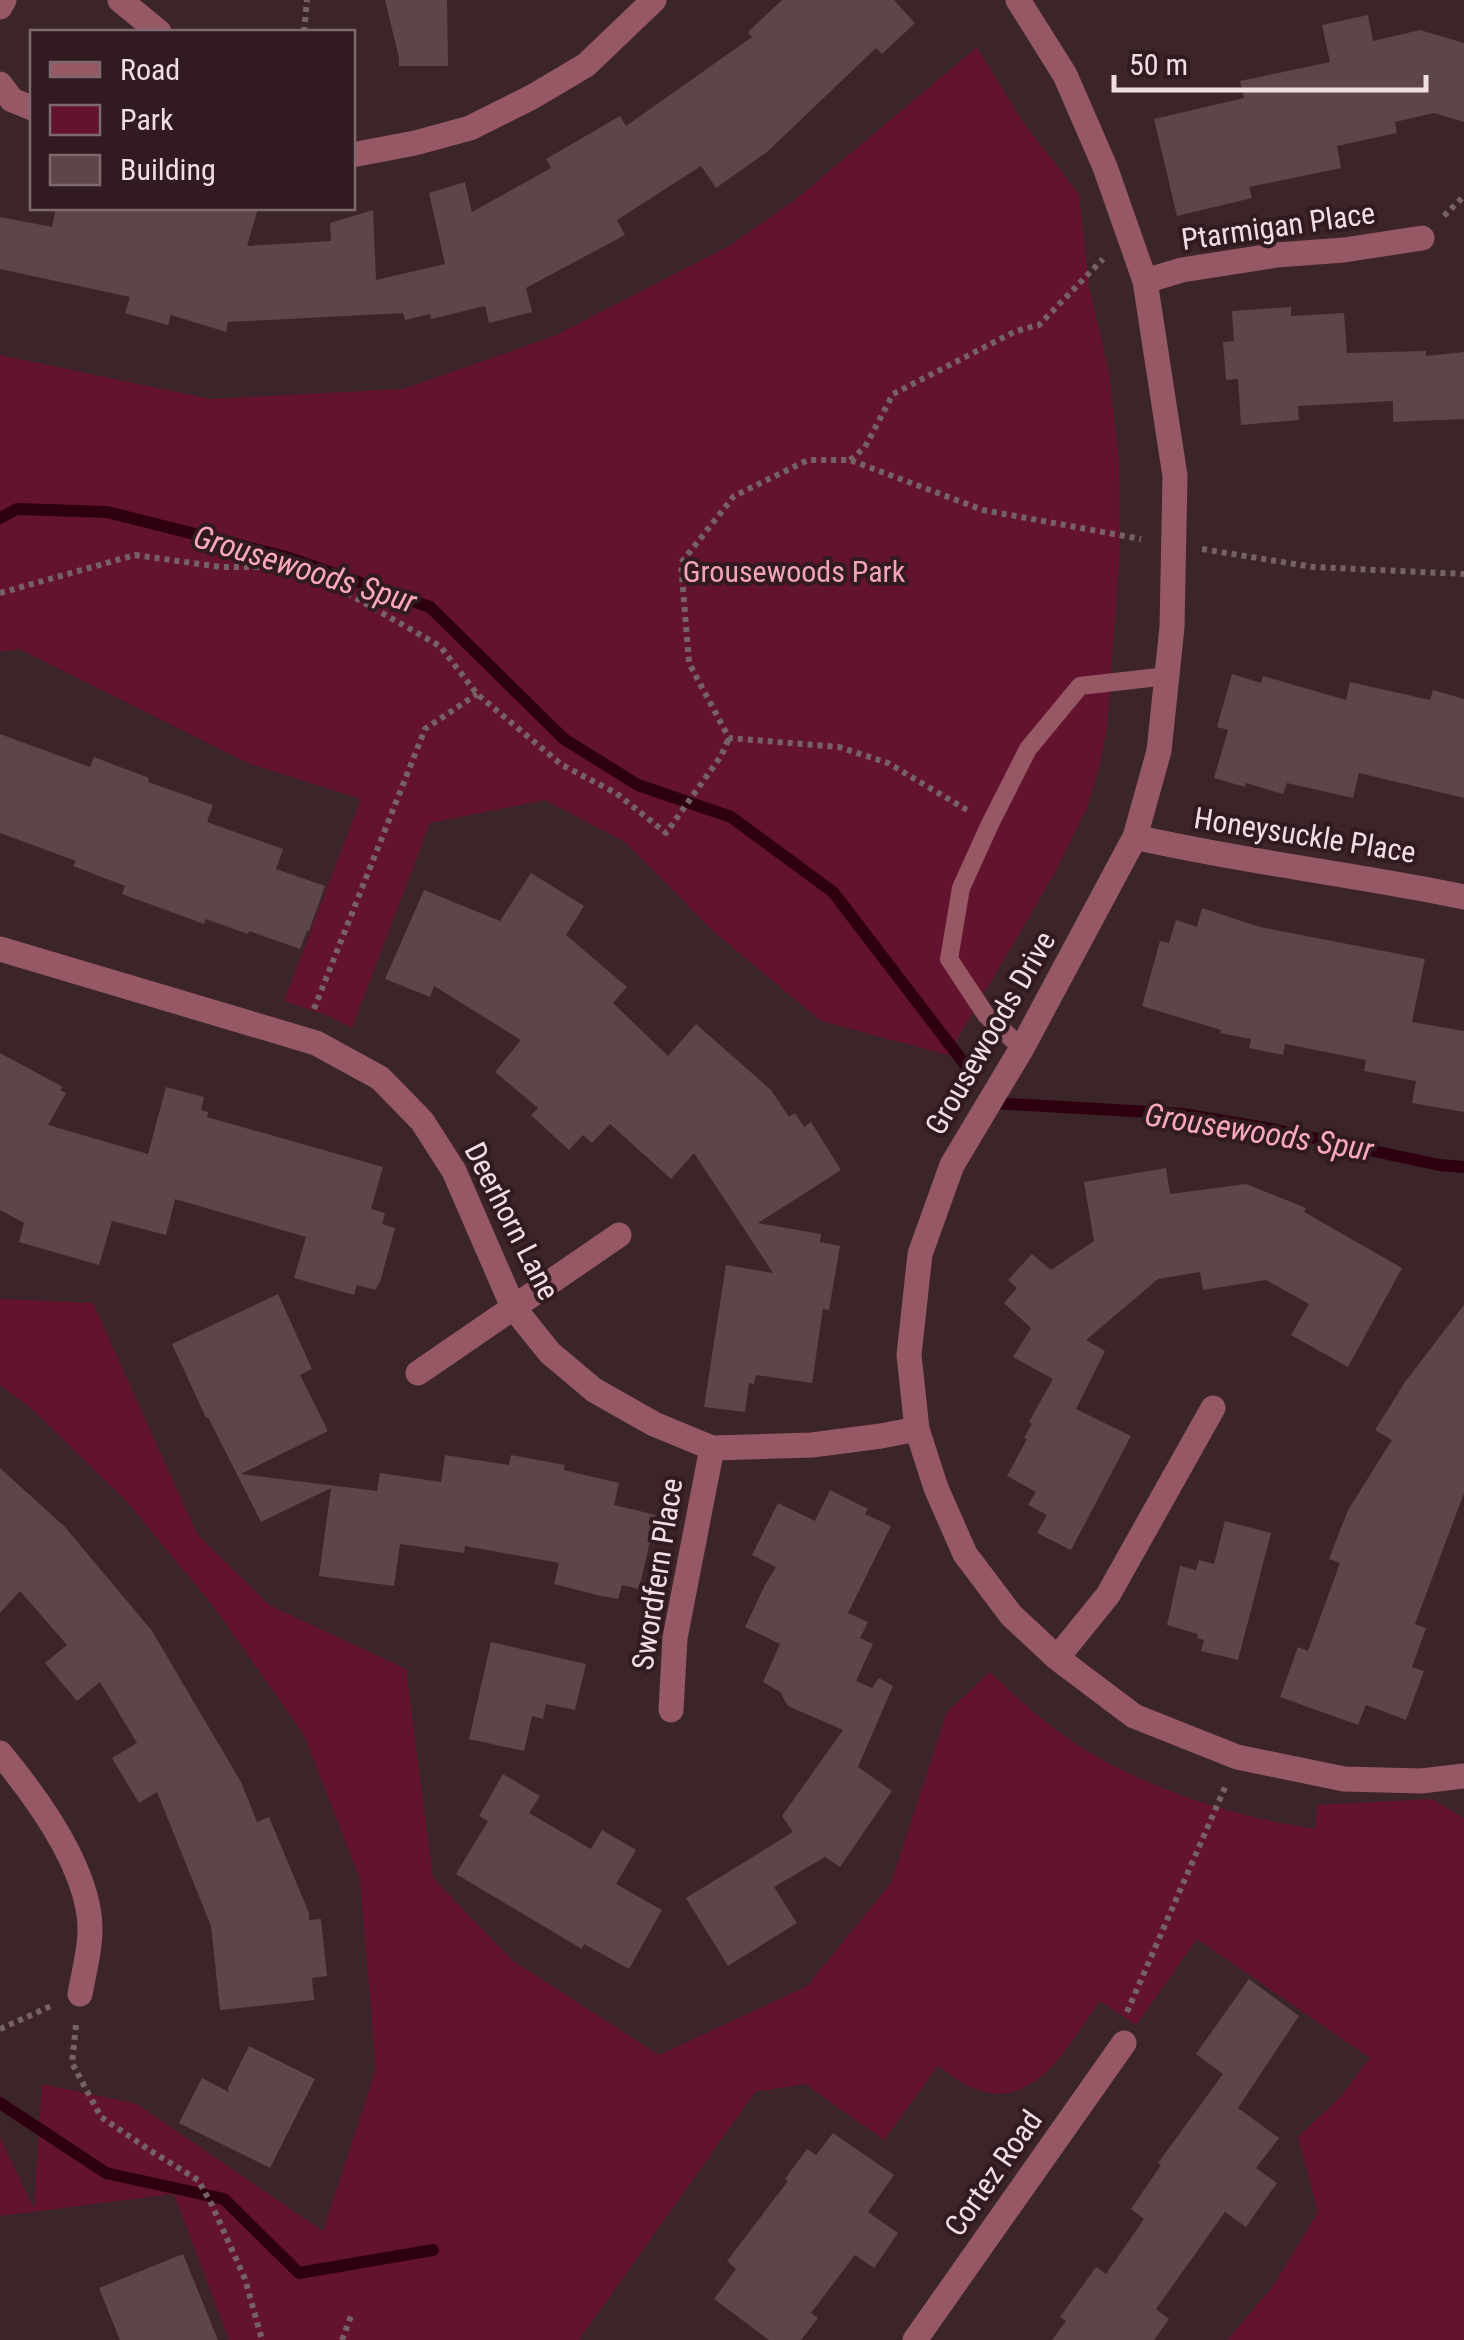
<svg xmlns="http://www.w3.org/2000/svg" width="1464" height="2340" font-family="'Roboto Condensed',sans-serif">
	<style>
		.green { fill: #64132e }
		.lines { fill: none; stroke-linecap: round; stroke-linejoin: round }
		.stream { stroke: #2e000f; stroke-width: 12 }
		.building { fill: #5e454a }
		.path { stroke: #766265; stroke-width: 6; stroke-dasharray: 5 5; stroke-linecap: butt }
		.lane { stroke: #975866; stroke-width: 18 }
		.street { stroke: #975866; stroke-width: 25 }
		.labels { text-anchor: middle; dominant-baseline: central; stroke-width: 8; stroke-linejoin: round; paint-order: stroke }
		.street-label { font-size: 30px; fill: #efdfe2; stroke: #311b20 }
		.park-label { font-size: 30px; fill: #f4a5b5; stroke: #311b20 }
		.water-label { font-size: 32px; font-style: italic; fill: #f9a9b9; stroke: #311b20 }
	</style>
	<rect width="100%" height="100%" fill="#3b2529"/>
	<path class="green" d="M977,47L1022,121L1079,194L1089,286L1109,372L1119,461L1120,551L1107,729L1099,768L1087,808L1056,871L948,1055L821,1021L714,932L625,842L545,800L430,823L352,1028L326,1015L284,1001L361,799L250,764L19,649L0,652V355L210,399L403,389L554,336L729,246L795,200Z
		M0,1299L93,1303L197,1534L269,1605L406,1669L433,1878L512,1960L659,2055L807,1986L891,1883L947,1712L990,1672C1012,1693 1034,1714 1059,1732C1130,1784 1230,1817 1316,1829L1317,1805L1432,1799L1464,1818V2340H1227L1273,2286L1318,2212L1298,2137L1341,2096L1370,2058L1197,1939L1136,2025L1100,2001C1069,2043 1035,2116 970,2087C959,2082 948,2073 938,2066L884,2140L805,2084L755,2092L579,2340H229L174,2194L0,2216V2137L34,2209L42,2084L137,2104L323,2231L376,2069L360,1879L304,1735L214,1607L128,1503L32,1409L0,1385Z"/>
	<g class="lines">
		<path class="stream" d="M0,518L17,509L107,512L286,557L430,607L564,739L638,785L731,817L833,892L970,1071
			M994,1103L1183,1114L1272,1129L1439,1165L1464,1167
			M0,2103L106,2173L224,2199L299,2273L433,2250"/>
	</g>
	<path class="building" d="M385,0H447L448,66H399V58Z
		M782,0H894L915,23L882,54L876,48L767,152L716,188L701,166L617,220L625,235L526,288L532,312L489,323L485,306L431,319L430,314L405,320L403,313L228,322L226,332L171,315L168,325L125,313L130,297L0,269V217L52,227L56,208H258L247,246L331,241L330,223L373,210L376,280L445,264L429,193L465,182L472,212L551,168L546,159L620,116L626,126L752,37L748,32Z
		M1368,15L1373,41L1420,30L1464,43V122L1434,113L1395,122L1397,133L1337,146L1341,168L1249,187L1252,198L1177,216L1154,119L1244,98L1240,81L1330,62L1322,25Z
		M1291,307V316L1344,313L1347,353L1426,351V356L1464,352V419L1393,422V401L1298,406L1299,420L1241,425L1238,379L1226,380L1223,342L1234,341L1232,311Z
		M1232,674L1261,683L1263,676L1346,700L1350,682L1430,700L1433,690L1464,699V798L1359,773L1353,798L1287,783L1283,794L1246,783L1245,787L1214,778L1228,730L1217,727Z
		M0,734L90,767L94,757L149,778L148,782L213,805L207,822L283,849L276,869L325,886L309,931H307L300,949L249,931L248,934L206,919L204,924L122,894L125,886L73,866L76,861L0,833Z
		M531,873L584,906L566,935L627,987L613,1003L668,1056L696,1024L771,1090L789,1117L795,1113L804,1127L811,1122L841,1170L758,1223L821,1234L820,1242L840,1246L829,1310L823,1309L812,1383L756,1375L754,1384L749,1383L745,1412L704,1407L726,1265L773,1273L694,1153L671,1179L610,1124L592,1143L583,1135L569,1150L531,1115L538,1108L495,1072L521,1040L434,986L430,997L385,979L424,890L500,921Z
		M1202,908L1260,927L1425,959L1412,1022L1464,1031V1112L1412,1103L1416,1081L1364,1071L1366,1060L1285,1044L1283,1055L1249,1048L1251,1039L1220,1033L1221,1030L1142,1006L1160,941L1169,943L1176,920L1197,927Z
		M0,1053L63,1087L60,1090L66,1093L48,1125L148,1154L166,1087L204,1097L201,1110L208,1112L207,1117L383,1167L371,1209L385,1213L382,1224L395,1228L380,1282L375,1290L357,1285L354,1295L294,1278L306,1237L175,1199L166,1235L112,1221L99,1265L19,1242L24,1223L0,1210Z
		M1166,1168L1170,1194L1246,1184L1306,1208L1304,1212L1402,1268L1348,1367L1291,1335L1309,1304L1266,1280L1203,1290L1200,1272L1158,1279L1086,1340L1105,1351L1076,1409L1131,1436L1071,1550L1037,1533L1047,1515L1028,1505L1036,1492L1007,1476L1027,1439L1024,1438L1032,1424L1029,1422L1053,1379L1013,1357L1031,1328L1004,1303L1017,1288L1008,1280L1032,1254L1051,1270L1094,1241L1084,1182Z
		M278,1294L312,1369L300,1375L328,1431L241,1474L377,1491L380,1473L441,1482L445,1455L509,1465L511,1455L565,1465L564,1470L619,1483L614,1505L656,1515L639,1589L622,1585L618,1599L601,1596L554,1584L559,1563L465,1546L464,1553L400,1544L394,1586L319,1576L331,1488L261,1522L208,1417L206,1418L172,1344Z
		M1464,1305V1493L1415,1624L1426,1628L1412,1667L1424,1671L1406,1720L1366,1705L1358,1725L1280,1697L1298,1647L1308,1651L1340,1563L1329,1559L1348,1510L1392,1440L1375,1430L1405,1382Z
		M0,1468L65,1527L152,1631L241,1782L257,1822L269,1817L309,1913V1920L321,1919L327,1976L312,1978L314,2000L220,2010L211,1926L157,1792L139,1803L112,1758L137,1743L100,1682L77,1701L45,1663L67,1645L20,1591L0,1613Z
		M830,1490L868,1509L865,1514L891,1526L848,1613L868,1622L860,1638L873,1644L856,1681L872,1688L879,1678L893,1686L858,1767L892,1791L840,1867L825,1857L774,1887L797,1923L728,1966L686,1898L793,1832L782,1816L843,1730L788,1706L780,1692L763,1682L780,1644L745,1627L765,1585L776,1567L752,1555L778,1503L815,1521Z
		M1225,1521L1271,1533L1238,1660L1201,1651L1204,1640L1197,1638L1198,1634L1167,1625L1180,1566L1196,1570L1199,1560L1214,1564Z
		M491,1642L586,1664L575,1710L546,1704L543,1719L532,1716L524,1751L469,1739Z
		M503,1774L540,1796L529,1813L591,1849L602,1830L636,1850L616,1884L662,1910L629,1969L584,1944L582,1949L456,1874L488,1821L479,1816Z
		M1249,1979L1299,2016L1238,2108L1279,2138L1256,2168L1277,2183L1246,2227L1225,2212L1156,2309L1169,2319L1154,2340H1052L1066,2321L1060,2317L1096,2267L1106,2274L1144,2219L1131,2209L1161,2165L1158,2163L1223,2074L1196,2054Z
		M249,2046L315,2079L270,2168L179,2123L202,2078L229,2092L228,2088Z
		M833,2133L894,2175L868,2212L898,2233L874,2268L855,2255L811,2313L818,2318L801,2340H769L714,2299L736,2269L727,2261L788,2181L785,2179L807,2149L816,2155Z
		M183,2254L218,2340H120L99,2288Z"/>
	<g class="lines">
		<path class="path" d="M304,32L307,0
			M1444,216L1464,196
			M850,460L865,447L893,394L1016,331L1039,325L1103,259
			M1202,549L1313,567L1464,574
			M0,593L135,555L221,567H301L440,646L477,694L562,765L616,793L666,833L721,756L729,738
			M967,810L888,763L839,747L729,738L689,663L681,563L734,496L808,460H850L983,510L1141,539
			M314,1009L425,729L477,694
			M1127,2012L1226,1785
			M76,2025L72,2063L101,2117L151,2151L198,2180L212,2205L245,2279L262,2340
			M0,2029L51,2006
			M342,2340L351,2316"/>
		<path class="lane" d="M1022,1048L986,1015L949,959L961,888L990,824L1028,749L1080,686L1167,676"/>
		<path class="street" d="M120,0L159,32
			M1018,0L1065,75L1105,167L1145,281L1175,476L1172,627L1159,751L1135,837L1022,1048L952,1165L920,1254L909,1355L917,1429L936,1488L965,1554L1011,1615L1057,1658L1134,1716L1237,1757L1344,1779L1421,1781L1464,1776
			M0,7L4,0
			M0,84L12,100L32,108
			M352,155L415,143L470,128L532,97L586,65L654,0
			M1145,281L1182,270L1277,255L1344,250L1422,238
			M1135,837C1243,862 1355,874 1464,897
			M0,949L316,1043L380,1078L422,1121L454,1171L513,1307L550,1353L594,1390L654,1424L712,1448L812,1445L881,1436L917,1429
			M418,1373L619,1235
			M1057,1658L1108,1595L1213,1408
			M671,1710L675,1638L712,1448
			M0,1753C34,1794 78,1855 88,1908C94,1937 85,1966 80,1994
			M915,2340L1124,2043"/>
	</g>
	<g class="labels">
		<g class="street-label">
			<text transform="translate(1278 226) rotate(-8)">Ptarmigan Place</text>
			<text transform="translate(1305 835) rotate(9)">Honeysuckle Place</text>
			<text transform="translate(990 1033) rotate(-60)">Grousewoods Drive</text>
			<text transform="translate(512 1221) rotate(63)">Deerhorn Lane</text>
			<text transform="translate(657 1574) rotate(-81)">Swordfern Place</text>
			<text transform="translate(993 2173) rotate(-55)">Cortez Road</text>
		</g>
		<g class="park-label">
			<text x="794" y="571">Grousewoods Park</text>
		</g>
		<g class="water-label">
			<text transform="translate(305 569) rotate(17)">Grousewoods Spur</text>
			<text transform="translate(1259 1132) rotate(9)">Grousewoods Spur</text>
		</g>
	</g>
	<rect x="30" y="30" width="325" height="180" fill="#311b20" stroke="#7d696e" stroke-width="2.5"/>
	<rect x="50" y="62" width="50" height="15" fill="#975866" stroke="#7d696e" stroke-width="2.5"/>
	<text x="120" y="80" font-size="30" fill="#efdfe2">Road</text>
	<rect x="50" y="105" width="50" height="30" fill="#64132e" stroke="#7d696e" stroke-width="2.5"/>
	<text x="120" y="130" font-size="30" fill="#efdfe2">Park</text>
	<rect x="50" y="155" width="50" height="30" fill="#5e454a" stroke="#7d696e" stroke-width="2.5"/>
	<text x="120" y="180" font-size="30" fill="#efdfe2">Building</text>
	<path d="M1114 75v15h312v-15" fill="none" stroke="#efdfe2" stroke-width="5"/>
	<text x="1129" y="75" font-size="30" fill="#efdfe2" stroke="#311b20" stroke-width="8" paint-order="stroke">50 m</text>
</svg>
